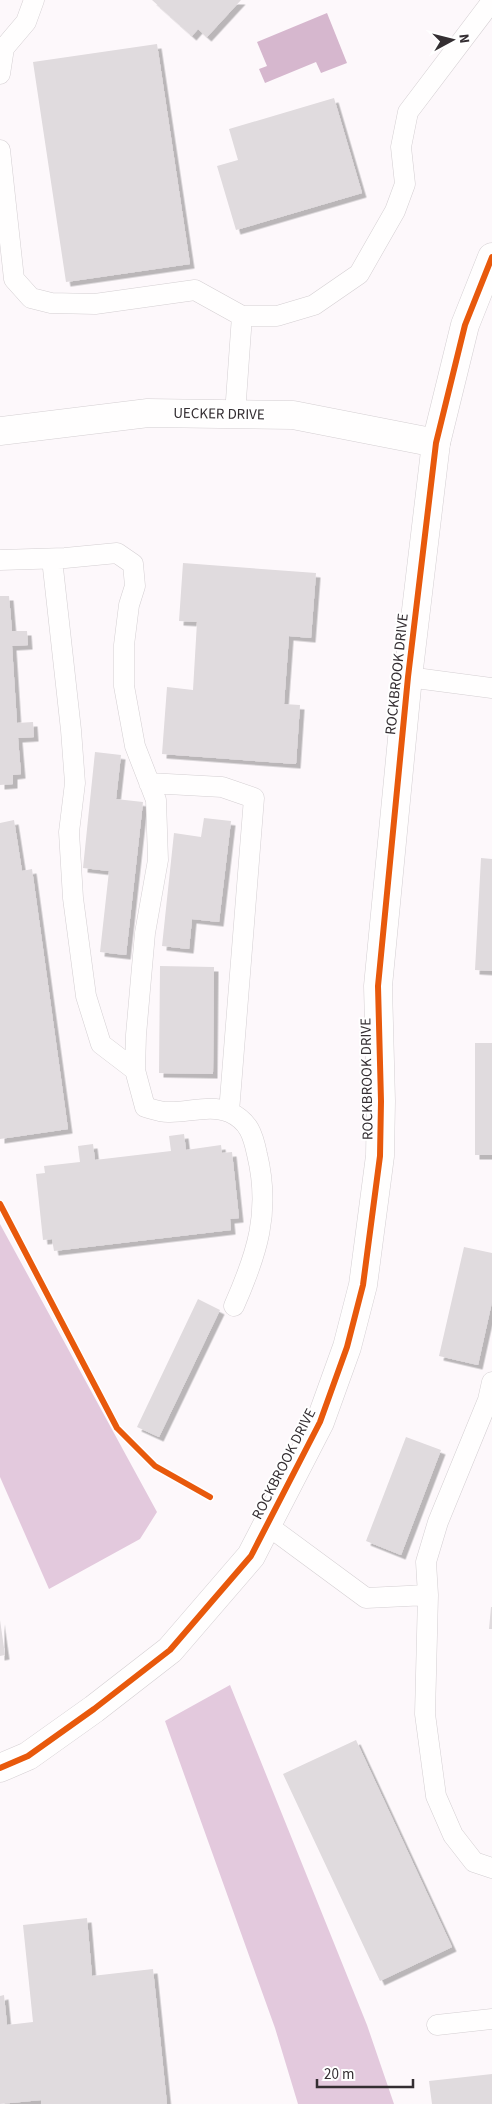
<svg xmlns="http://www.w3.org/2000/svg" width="492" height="2104" font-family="'Source Sans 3',sans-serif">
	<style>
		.forest { fill: #e3c9dd }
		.water { fill: #d6b7ce }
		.building { fill: #e0dbde; filter: url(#shadow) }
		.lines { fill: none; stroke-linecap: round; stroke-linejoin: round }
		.lane-casing { stroke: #d4cfd2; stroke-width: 21 }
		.street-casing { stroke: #d4cfd2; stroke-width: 29 }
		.secondary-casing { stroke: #d4cfd2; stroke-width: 29 }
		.path { stroke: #e0dee0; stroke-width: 3; stroke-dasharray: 2.5 4; stroke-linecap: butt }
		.lane { stroke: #fffefe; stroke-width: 20 }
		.street { stroke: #fffefe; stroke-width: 28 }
		.secondary { stroke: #fffefe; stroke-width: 28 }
		.cycleway-casing { stroke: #fff; stroke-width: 9 }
		.cycleway { stroke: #e8590c; stroke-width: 6 }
		.labels { text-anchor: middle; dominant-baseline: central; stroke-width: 4; stroke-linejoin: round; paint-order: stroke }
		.street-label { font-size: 15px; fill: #342e32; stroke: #fff }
	</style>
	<defs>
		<filter id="shadow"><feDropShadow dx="4.5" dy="4.5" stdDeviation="0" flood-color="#0004"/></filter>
	</defs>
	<rect width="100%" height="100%" fill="#fdf8fb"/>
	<path class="forest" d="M0,1224L157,1512L140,1539L49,1589L0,1477Z
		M230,1685L367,2025L394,2104H298L275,2028L165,1721Z"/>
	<path class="water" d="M327,13L347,63L321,73L316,62L265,83L259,69L267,66L257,42Z"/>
	<path class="building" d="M152,0H241L207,37L198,29L192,36Z
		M157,44L190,264L66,282L33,62Z
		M334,98L362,193L236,230L217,166L238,160L229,129Z
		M183,563L316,573L311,638L289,636L284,704L300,705L296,764L162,754L167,687L193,690L197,622L179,621Z
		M0,596H9L12,631H27L28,645L12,646L17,723L33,722L34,737L18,738L21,774L13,775V784L0,785Z
		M95,752L121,755L116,799L143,802L126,955L100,952L109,871L83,868Z
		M204,818L231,821L219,922L192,919L189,949L162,946L174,833L201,837Z
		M14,820L22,871L32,869L68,1129L0,1139V823Z
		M481,858L492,859V971L475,970Z
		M160,966L214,967L213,1074L159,1073Z
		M475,1043H492V1155H475Z
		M184,1134L186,1150L221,1145L222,1153L232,1152L239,1218L230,1219L231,1230L54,1251L52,1239L43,1240L36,1174L45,1173L44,1166L80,1162L78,1146L93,1144L95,1160L171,1151L169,1136Z
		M464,1247L492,1253V1302L478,1365L439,1356Z
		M198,1299L220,1310L159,1437L137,1427Z
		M406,1437L441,1450L401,1555L366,1541Z
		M491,1607H492V1629H489Z
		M0,1620L5,1655L0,1656Z
		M356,1740L452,1947L380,1981L283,1774Z
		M87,1918L92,1976L153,1969L167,2104H41V2100L0,2104V1996L4,1995L7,2025L33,2022L23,1925Z
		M492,2074V2104H432L429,2081Z"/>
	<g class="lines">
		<g class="lane-casing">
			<path id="lane" d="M0,74L4,48L26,22L34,0
				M0,150L14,279L31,298L51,303L95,304L195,290L242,316
				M235,414L242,316H277L314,305L359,274L395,211L405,184L401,147L408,112L492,1
				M52,559L71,730L75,783L69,832L73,898L86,996L101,1044L135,1070
				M0,560L65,558L117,553L133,564L135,586L129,605L124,645V686L135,746L156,800L158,860L145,933L136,1035L135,1070L145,1107C152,1109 160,1112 168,1112C187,1113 210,1104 229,1112C249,1121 253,1135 257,1154C271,1212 257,1254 234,1306
				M408,677L492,688
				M149,783L222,787L254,798L229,1112
				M492,1382L488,1400L438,1522L426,1562L428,1595L425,1714L436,1796L453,1835L474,1862L492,1868
				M267,1525L366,1598L428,1595
				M437,2025L492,2019"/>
		</g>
		<g class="street-casing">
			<path id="street" d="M0,431L148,413L293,415L436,443"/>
		</g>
		<g class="secondary-casing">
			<path id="secondary" d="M0,1768L28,1756L94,1709L170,1650L251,1556L320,1422L347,1347L363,1285L380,1156L381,1101L378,986L408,677L436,443L465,325L492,257"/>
		</g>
		<path class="path" d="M0,1204L117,1428L155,1466L210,1497"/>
		<use href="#lane" class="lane"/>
		<use href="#street" class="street"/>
		<use href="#secondary" class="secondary"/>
		<g class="cycleway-casing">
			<path id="cycleway" d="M0,1204L117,1428L155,1466L210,1497
				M0,1768L28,1756L94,1709L170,1650L251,1556L320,1422L347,1347L363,1285L380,1156L381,1101L378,986L408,677L436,443L465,325L492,257"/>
		</g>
		<use href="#cycleway" class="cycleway"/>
	</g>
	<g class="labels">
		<g class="street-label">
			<text transform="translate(219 414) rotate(1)">UECKER DRIVE</text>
			<text transform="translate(397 674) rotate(-84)">ROCKBROOK DRIVE</text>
			<text transform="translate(367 1079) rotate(-91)">ROCKBROOK DRIVE</text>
			<text transform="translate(284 1464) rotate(-63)">ROCKBROOK DRIVE</text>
		</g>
	</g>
	<g transform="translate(452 40) rotate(83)" stroke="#ffffff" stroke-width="4" paint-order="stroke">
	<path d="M0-4L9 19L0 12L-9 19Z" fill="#342e32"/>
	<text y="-8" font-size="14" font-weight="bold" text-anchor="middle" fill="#342e32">N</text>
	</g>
	<path d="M317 2079v8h96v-8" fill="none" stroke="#342e32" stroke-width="2.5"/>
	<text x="324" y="2079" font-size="15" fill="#342e32" stroke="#ffffff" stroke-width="4" paint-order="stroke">20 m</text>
</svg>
